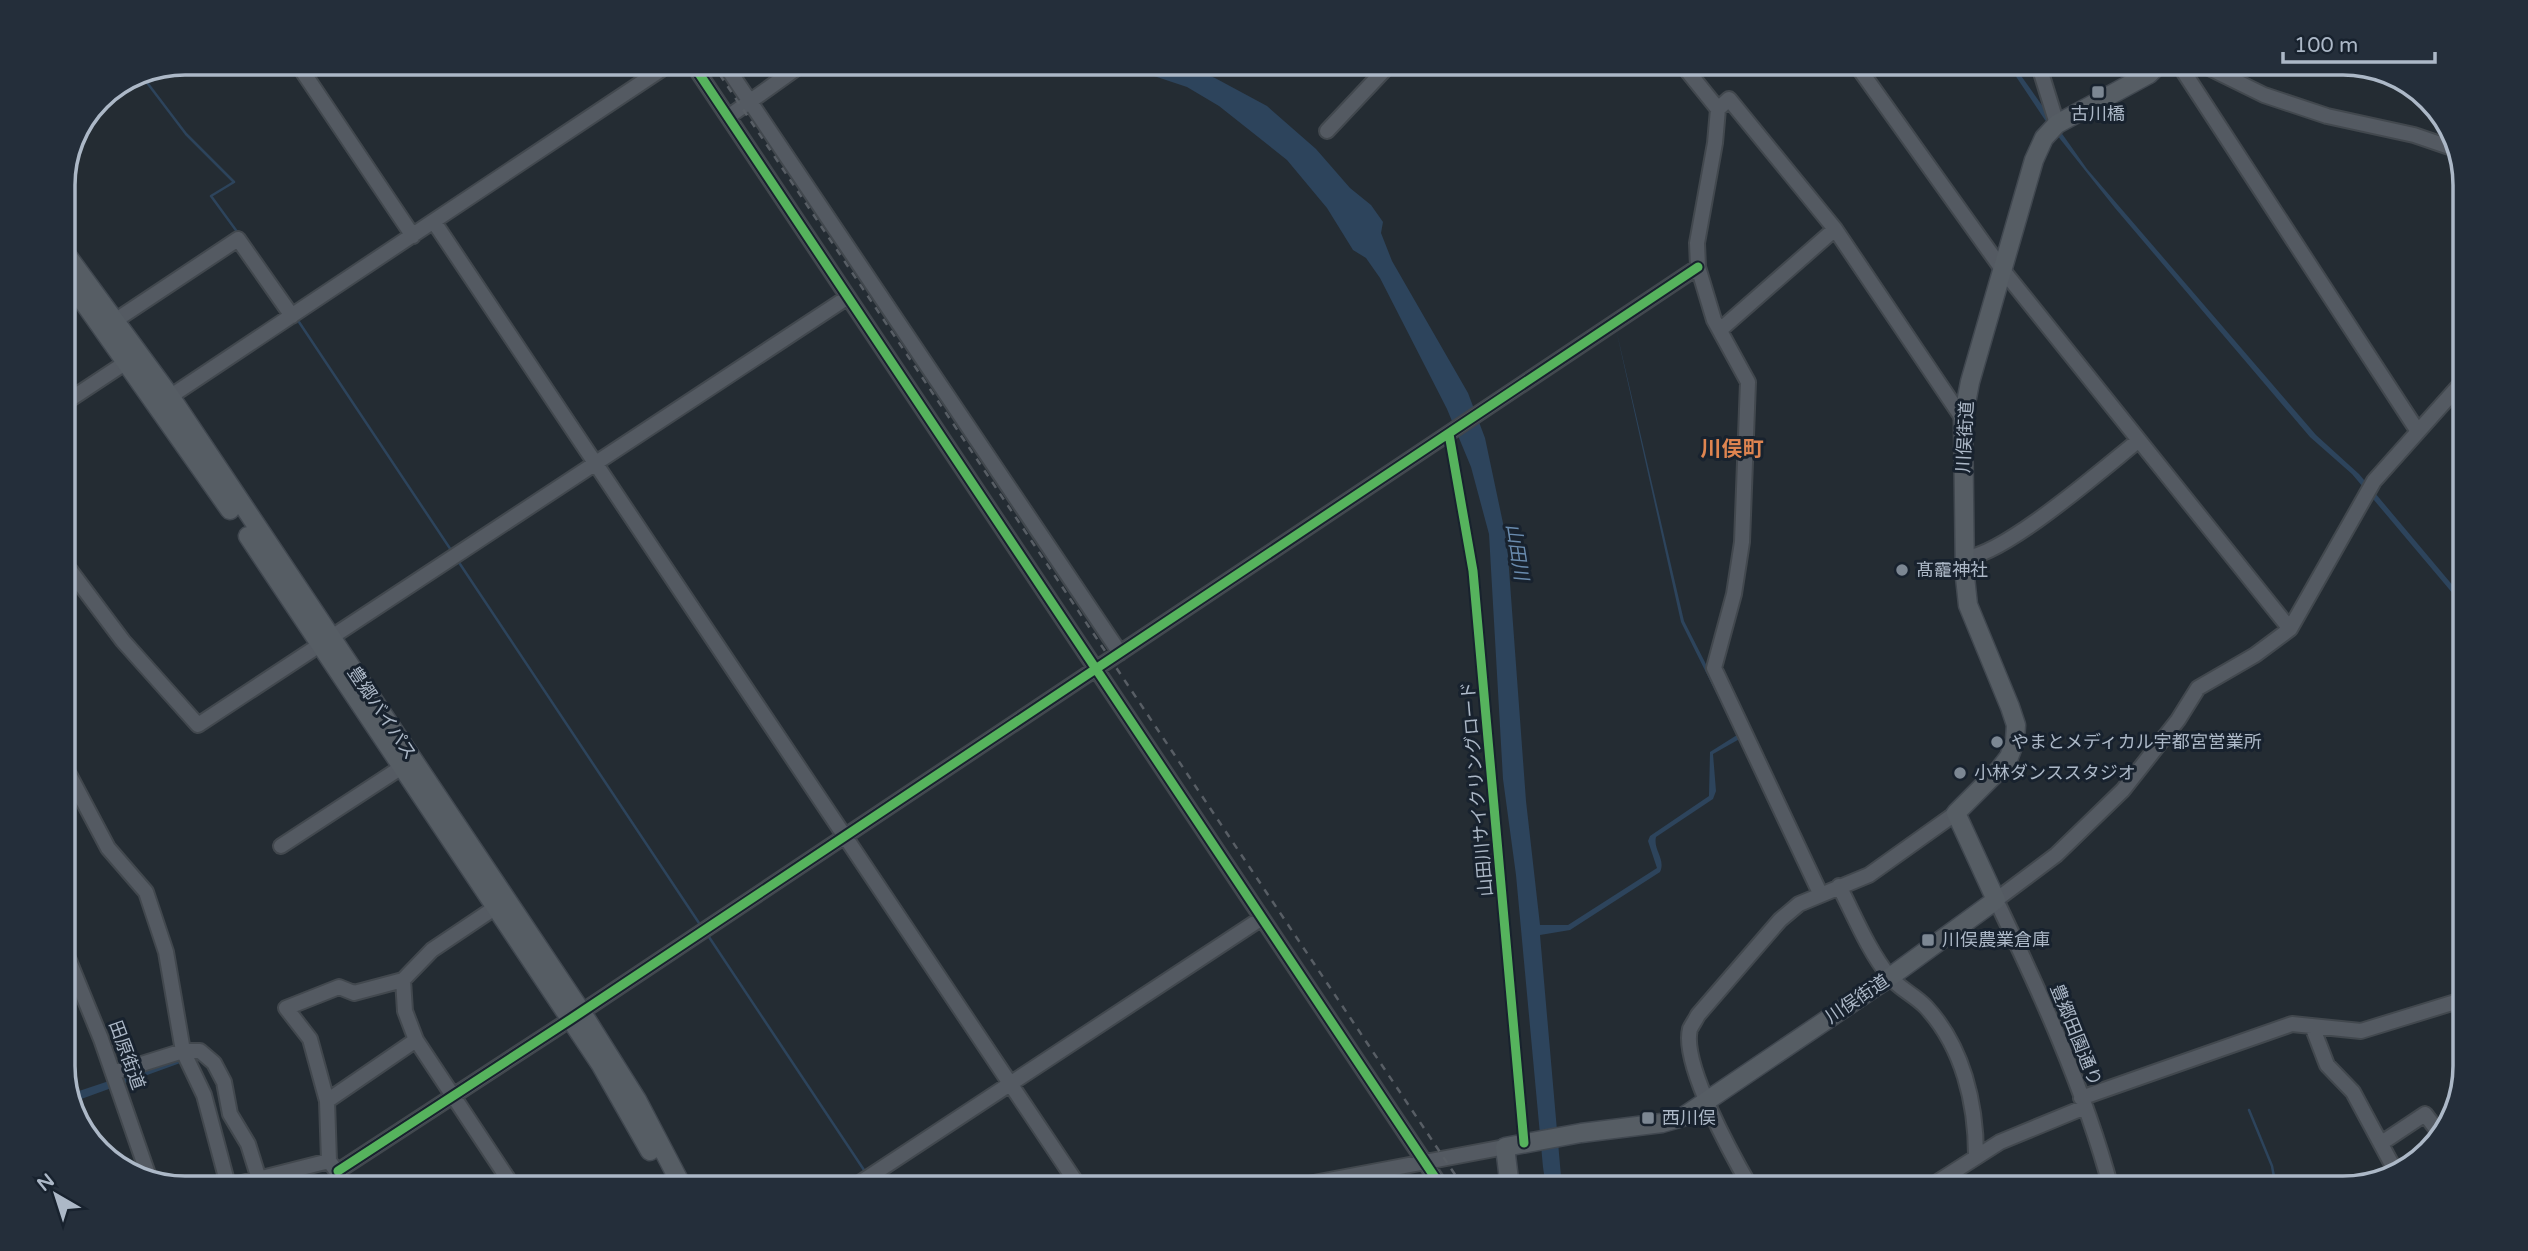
<svg xmlns="http://www.w3.org/2000/svg" width="2528" height="1251" font-family="'Varela Round','Noto Sans JP',sans-serif">
	<style>
		.water { fill: #2d445c }
		.lines { fill: none; stroke-linecap: round; stroke-linejoin: round }
		.stream { stroke: #2d445c; stroke-width: 2.5 }
		.minor-casing { stroke: #42484e; stroke-width: 18 }
		.major-casing { stroke: #414850; stroke-width: 21 }
		.minor { stroke: #545a62; stroke-width: 14 }
		.major { stroke: #565d64; stroke-width: 18 }
		.rail { stroke: #585e65; stroke-width: 2.5; stroke-dasharray: 7 7; stroke-linecap: butt }
		.cycleway-casing { stroke: #18222e; stroke-width: 13 }
		.cycleway { stroke: #56b35d; stroke-width: 9 }
		.poi-dot { fill: #7c8793; stroke: #18222e; stroke-width: 2.5 }
		.labels { text-anchor: middle; dominant-baseline: central; stroke-width: 6; stroke-linejoin: round; paint-order: stroke }
		.poi-label { font-size: 18px; fill: #acb8c7; stroke: #18222e; text-anchor: start }
		.street-label { font-size: 18px; fill: #acb8c7; stroke: #18222e }
		.water-label { font-size: 19px; font-style: italic; fill: #698bae; stroke: #18222e }
		.quarter-label { font-size: 21px; font-weight: bold; fill: #de8450; stroke: #18222e }
		.rim { fill: none; stroke: #acb8c7; stroke-width: 3.5 }
	</style>
	<rect width="100%" height="100%" fill="#242c33"/>
	<path class="water" d="M1013,63H1178L1215,78L1267,106L1316,149L1350,188L1371,205L1383,222L1381,233L1392,261L1468,393L1485,438L1507,542L1526,801L1540,925H1568L1657,868L1648,841L1650,836L1709,796L1710,752L1737,735L1681,622L1616,329L1684,621L1743,737L1713,754L1716,791L1713,799L1656,837C1653,850 1666,859 1660,872L1570,930L1540,935L1562,1188H1546L1543,1167L1516,875L1503,779L1489,534L1471,467L1447,409L1380,278L1366,258L1353,250L1327,208L1287,160L1219,106L1187,87L1151,75L1123,74L1076,65Z
		M2007,63H2012L2087,169L2316,435L2359,474L2465,600V608L2352,474L2310,437L2115,208L2045,120Z
		M193,1053L202,1054L212,1064L223,1085L227,1116L245,1147L257,1188H254L242,1150L222,1113L214,1076L203,1059L194,1058L73,1102L70,1094Z"/>
	<g class="lines">
		<path class="stream" d="M139,72L186,134L234,182L211,196L238,233
			M297,319L453,553
			M458,561L701,926
			M707,934L866,1173
			M2249,1110L2272,1166L2276,1188
			M872,1182L876,1188"/>
		<g class="minor-casing">
			<path id="minor" d="M297,63L413,236
				M692,63L1442,1188
				M724,63L1120,653
				M1681,63L1718,109L1715,143L1697,243L1698,267L1714,320L1748,382L1742,542L1734,594L1714,668L1820,893
				M1855,63L2002,269L2290,629
				M2038,63L2057,124
				M2178,63L2417,430
				M2199,63L2264,95L2327,116L2414,135L2455,149
				M1718,109L1729,99L1835,229L1963,419
				M728,117L804,63
				M1327,131L1391,63
				M434,222L1080,1188
				M107,326L238,239L292,316
				M1720,330L1835,229
				M162,402L671,63
				M63,404L134,357
				M1964,558C2004,556 2105,467 2139,440
				M63,561L123,641L198,725L848,297
				M63,763L108,848L146,892L166,952L183,1051L204,1095L228,1185
				M281,846L408,763
				M1839,886C1854,915 1868,950 1889,976C1898,988 1915,995 1926,1007C1963,1047 1976,1103 1976,1156
				M63,946L101,1039L150,1180
				M2312,1026L2327,1065L2353,1092L2396,1172
				M416,1040L514,1188
				M113,1073L183,1051H200L214,1063L224,1082L230,1114L248,1144L259,1179
				M2081,1098L2292,1024L2361,1031L2465,999
				M327,1101L310,1039L286,1008L339,987L354,993L403,980
				M2383,1142L2425,1114L2440,1134
				M338,1171L571,1019L1698,267
				M222,1188L329,1161
				M349,1188L329,1161L327,1101L416,1040L405,1011L403,980L432,950L502,903
				M852,1188L1262,918
				M1287,1188L1505,1147
				M1751,1188C1733,1157 1681,1064 1690,1029C1692,1025 1696,1019 1698,1015L1780,920L1799,904L1869,875L1956,813
				M1928,1188L2000,1142L2085,1107
				M2111,1188C2084,1088 2040,992 1996,900L2056,855L2123,790L2178,720L2198,688L2255,655L2290,629L2374,481L2465,379"/>
		</g>
		<g class="major-casing">
			<path id="major" d="M63,250L170,396L581,1011L637,1100L683,1188
				M63,273L230,510
				M248,536L601,1065L650,1151
				M1510,1188L1505,1147L1581,1133L1662,1123L1683,1117L1890,977L1996,900L1956,813L1999,770L2009,757L2015,741L2016,725L2010,707L1968,605L1965,577L1963,419L1970,382L2034,160L2044,138L2057,124L2149,74L2160,63"/>
		</g>
		<use href="#minor" class="minor"/>
		<use href="#major" class="major"/>
		<path class="rail" d="M712,63L1464,1188"/>
		<g class="cycleway-casing">
			<path id="cycleway" d="M692,63L1442,1188
				M1449,434L1473,571L1524,1143
				M338,1171L571,1019L1698,267"/>
		</g>
		<use href="#cycleway" class="cycleway"/>
	</g>
	<g class="poi-dot">
		<rect x="2091" y="85" width="14" height="14" rx="3.5"/>
		<circle cx="1902" cy="570" r="7"/>
		<circle cx="1997" cy="742" r="7"/>
		<circle cx="1960" cy="773" r="7"/>
		<rect x="1921" y="933" width="14" height="14" rx="3.5"/>
		<rect x="1641" y="1111" width="14" height="14" rx="3.5"/>
	</g>
	<g class="labels">
		<g class="poi-label">
			<text x="2098" y="114" text-anchor="middle">古川橋</text>
			<text x="1916" y="570">髙靇神社</text>
			<text x="2011" y="742">やまとメディカル宇都宮営業所</text>
			<text x="1974" y="773">小林ダンススタジオ</text>
			<text x="1942" y="940">川俣農業倉庫</text>
			<text x="1662" y="1118">西川俣</text>
		</g>
		<g class="street-label">
			<text transform="translate(1965 437) rotate(-87)">川俣街道</text>
			<text transform="translate(382 713) rotate(56)">豊郷バイパス</text>
			<text transform="translate(1477 789) rotate(-95)">山田川サイクリングロード</text>
			<text transform="translate(1857 999) rotate(-34)">川俣街道</text>
			<text transform="translate(2076 1035) rotate(68)">豊郷田園通り</text>
			<text transform="translate(127 1055) rotate(70)">田原街道</text>
		</g>
		<g class="water-label">
			<text transform="translate(1517 552) rotate(81)">山田川</text>
		</g>
		<g class="quarter-label">
			<text x="1732" y="449">川俣町</text>
		</g>
	</g>
	<path d="M0 0H2528V1251H0ZM185 75H2343A110 110 0 0 1 2453 185V1066A110 110 0 0 1 2343 1176H185A110 110 0 0 1 75 1066V185A110 110 0 0 1 185 75Z" fill="#242e3a" fill-rule="evenodd"/>
	<path class="rim" d="M185 75H2343A110 110 0 0 1 2453 185V1066A110 110 0 0 1 2343 1176H185A110 110 0 0 1 75 1066V185A110 110 0 0 1 185 75Z"/>
	<g transform="translate(56 1195) rotate(321)" stroke="#18222e" stroke-width="5" paint-order="stroke">
	<path d="M0-5L12 26L0 18L-12 26Z" fill="#acb8c7"/>
	<text y="-10" font-size="19" font-weight="bold" text-anchor="middle" fill="#acb8c7">N</text>
	</g>
	<path d="M2283 52v10h152v-10" fill="none" stroke="#acb8c7" stroke-width="3.5"/>
	<text x="2294" y="52" font-size="21" fill="#acb8c7" stroke="#18222e" stroke-width="5" paint-order="stroke">100 m</text>
</svg>
